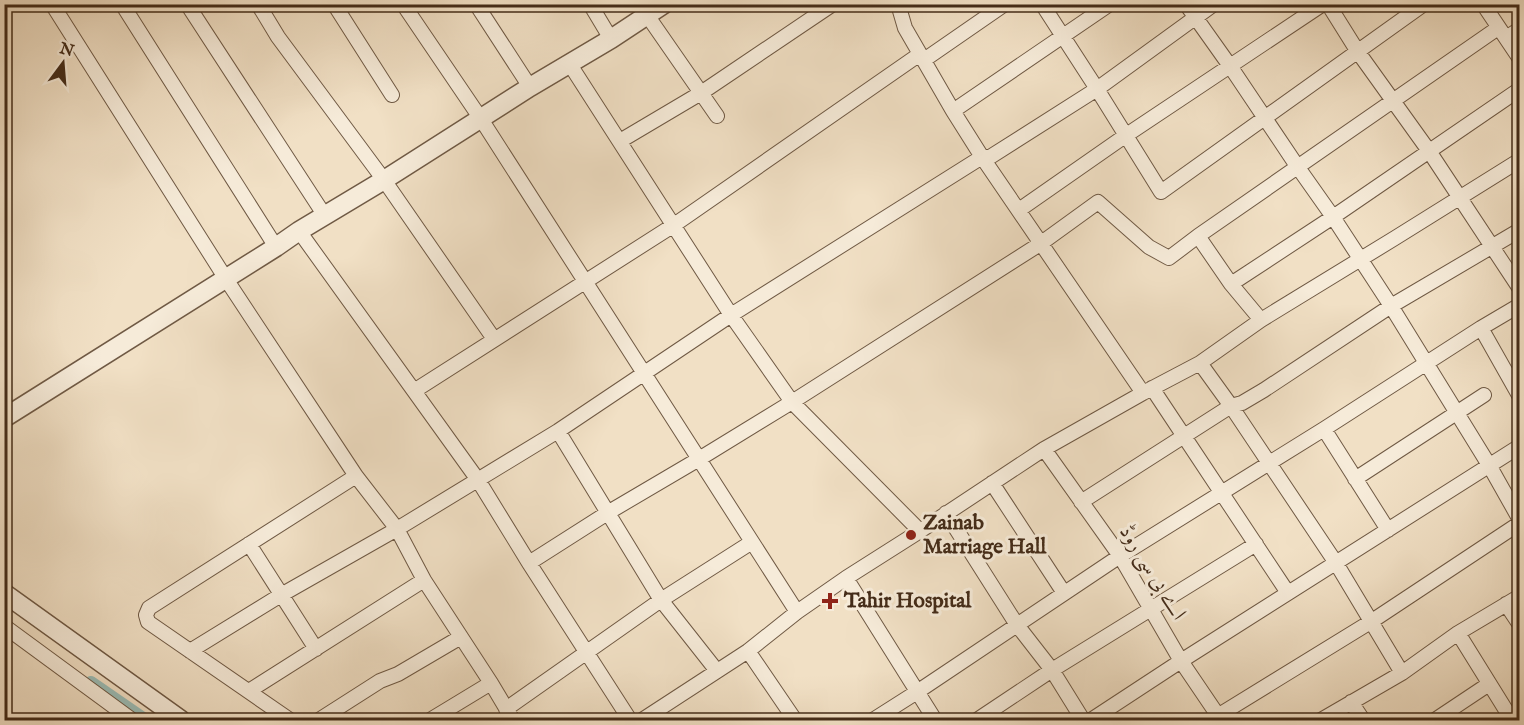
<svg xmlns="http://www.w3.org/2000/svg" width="1524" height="725" font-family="'IM FELL English',Amiri,serif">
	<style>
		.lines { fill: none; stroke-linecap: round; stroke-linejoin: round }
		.canal { stroke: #9bbdb7; stroke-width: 12 }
		.minor-casing { stroke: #6f5944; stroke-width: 16 }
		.tertiary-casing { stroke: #6f5944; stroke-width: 21 }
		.minor { stroke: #f6ebd9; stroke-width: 14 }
		.tertiary { stroke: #f6ebd9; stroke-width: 18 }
		.poi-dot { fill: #8f2418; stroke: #f6ebd9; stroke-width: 2 }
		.labels { text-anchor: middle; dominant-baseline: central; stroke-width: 6; stroke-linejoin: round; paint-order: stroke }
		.poi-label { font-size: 21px; font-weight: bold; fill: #442c19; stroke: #f6ebd9; text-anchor: start }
		.street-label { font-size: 21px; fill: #442c19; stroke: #f6ebd9 }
	</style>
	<rect width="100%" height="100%" fill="#f1e0c5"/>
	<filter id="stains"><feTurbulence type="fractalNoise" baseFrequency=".00333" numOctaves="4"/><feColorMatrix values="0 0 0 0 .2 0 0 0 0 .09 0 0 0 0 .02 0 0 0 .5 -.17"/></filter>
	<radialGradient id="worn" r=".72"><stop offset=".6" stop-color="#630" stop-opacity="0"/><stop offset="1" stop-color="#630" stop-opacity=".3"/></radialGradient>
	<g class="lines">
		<path class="canal" d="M91,682L146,720"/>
		<g class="minor-casing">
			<path id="minor" d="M52,4L226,279L356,476L397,529L424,580L491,683L513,720
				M122,4L276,247
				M187,4L325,216
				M258,4L278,37L384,180L494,339
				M334,4L392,95
				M403,4L481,119L797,612
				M476,4L530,87
				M590,4L611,39
				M1042,4L1097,89L1161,192L1424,4
				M1186,4L1230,66L1297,166L1333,217L1391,306L1489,465L1520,520
				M1328,4L1358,52L1429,151L1520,289
				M1483,4L1520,59
				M647,15L717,116
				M1506,38L1520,29
				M924,60L1005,4
				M569,63L731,315L792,402L920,531L1044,449L1143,393L982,157L953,111L905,28L898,4
				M953,111L1110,4
				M620,141L701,93L833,4
				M1019,210L1125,136L1323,4
				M299,231L478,480L529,563L630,720
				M1198,236L1498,28
				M1231,284L1333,217L1520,89
				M1481,328L1520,397
				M1200,363L1261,320L1395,238L1520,160
				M1152,388L1288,593
				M414,391L674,225L920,54
				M1143,393L1200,363L1231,406L1336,563L1402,673
				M1324,429L1388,530
				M558,431L661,600L717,671
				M1044,449L1120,556L1181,661L1221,720
				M1355,479L1484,395
				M992,483L1064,593
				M1081,502L1231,406L1242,403L1264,390L1391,306L1520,230
				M946,513L1017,625L1052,670L1083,720
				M249,544L316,649
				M529,563L609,512L699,459L792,402L1040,244L1098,202L1149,247L1169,258L1198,236L1231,284L1261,320
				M846,578L935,720
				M1506,604L1520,625
				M4,626L132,720
				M1458,633L1512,720
				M190,651L281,595L397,529L558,431L731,315L982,157H990L1097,89L1214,4
				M748,651L795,720
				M249,691L424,580
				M1351,702L1363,720
				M506,709L661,600L752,542
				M290,720L148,622L146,615L149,608L356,476
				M319,720L380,681L398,674L461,637
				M430,720L491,683
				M642,720L748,651L797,612L846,578L920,531
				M873,720L917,692L1120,556L1324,429L1481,328L1520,305
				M977,720L1052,670L1256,544
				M1091,720L1181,661L1520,446
				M1211,720L1372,621L1520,523
				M1321,720L1402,673L1458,633L1520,596
				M1435,720L1489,684"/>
		</g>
		<g class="tertiary-casing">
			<path id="tertiary" d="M4,418L276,247L299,231L384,180L530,87L611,39L664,4
				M4,593L181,720"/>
		</g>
		<use href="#minor" class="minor"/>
		<use href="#tertiary" class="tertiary"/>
	</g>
	<g class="poi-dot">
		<circle cx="911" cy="535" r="6"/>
		<path d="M827 592h6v6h6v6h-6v6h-6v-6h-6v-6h6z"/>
	</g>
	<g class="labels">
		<g class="poi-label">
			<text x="923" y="523">Zainab<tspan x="923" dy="24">Marriage Hall</tspan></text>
			<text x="844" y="601">Tahir Hospital</text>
		</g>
		<g class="street-label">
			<text transform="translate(1152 573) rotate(58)">اے بی سی روڈ</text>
		</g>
	</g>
	<rect width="1524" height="725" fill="none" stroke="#f1e0c5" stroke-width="24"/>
	<rect x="6" y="6" width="1512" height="713" fill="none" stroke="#442c19" stroke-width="3"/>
	<rect x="12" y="12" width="1500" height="701" fill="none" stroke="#442c19" stroke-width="1.5"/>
	<g transform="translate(63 63) rotate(16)" stroke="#f6ebd9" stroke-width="4.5" paint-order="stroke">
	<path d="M0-4.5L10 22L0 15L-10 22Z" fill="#442c19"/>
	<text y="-9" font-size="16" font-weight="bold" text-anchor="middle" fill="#442c19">N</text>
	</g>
	<rect width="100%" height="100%" filter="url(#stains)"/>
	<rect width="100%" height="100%" fill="url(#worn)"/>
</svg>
